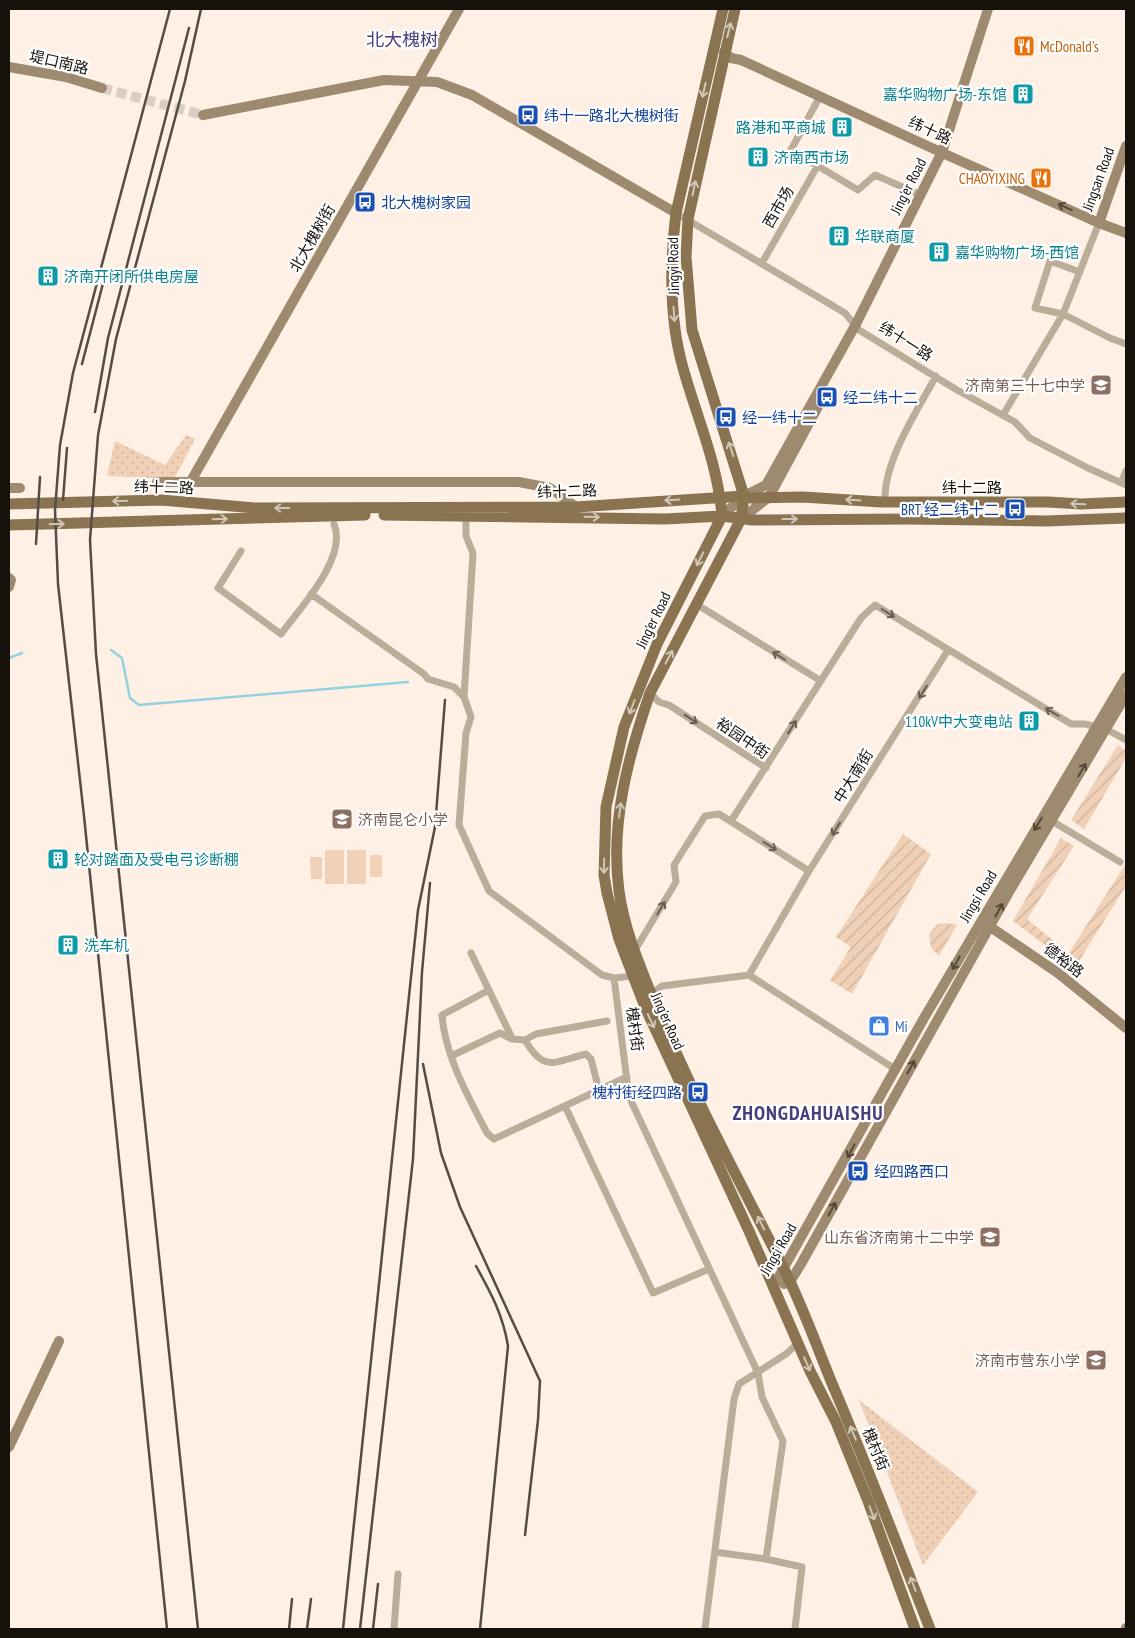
<svg xmlns="http://www.w3.org/2000/svg" width="1135" height="1638" font-family="'PT Sans Narrow','Noto Sans SC',sans-serif">
	<style>
		.grass { fill: #f0d0b6 }
		.park { fill: url(#park-dots) }
		.garden { fill: url(#garden-furrows) }
		.lines { fill: none; stroke-linecap: round; stroke-linejoin: round }
		.stream { stroke: #94d2e1; stroke-width: 2.5 }
		.secondary-tunnel { stroke: #dbcfc4; stroke-width: 10; stroke-dasharray: 10 5; stroke-linecap: butt }
		.street { stroke: #baad9a; stroke-width: 7 }
		.secondary { stroke: #9e8b6f; stroke-width: 10 }
		.primary { stroke: #897350; stroke-width: 11 }
		.rail { stroke: #544c45; stroke-width: 2.5 }
		.oneway { stroke: #d0c7b9 }
		.oneway2 { stroke: #544839 }
		.oneway3 { stroke: #685f53 }
		.labels { text-anchor: middle; dominant-baseline: central; stroke-width: 4.5; stroke-linejoin: round; paint-order: stroke }
		.food-label { font-size: 15px; fill: #c56008; stroke: #fff; text-anchor: start }
		.street-label { font-size: 15px; fill: #17110c; stroke: #fff }
		.culture-label { font-size: 15px; fill: #0d838f; stroke: #fff; text-anchor: start }
		.transit-label { font-size: 15px; fill: #164399; stroke: #fff; text-anchor: start }
		.education-label { font-size: 15px; fill: #785e54; stroke: #fff; text-anchor: end }
		.shop-label { font-size: 15px; fill: #366cbe; stroke: #fff; text-anchor: start }
		.quarter-label { font-size: 18px; fill: #473f7c; stroke: #fff }
		.district-label { font-size: 20px; font-weight: bold; letter-spacing: 1px; fill: #473f7c; stroke: #fff }
	</style>
	<defs>
		<pattern id="park-dots" width="8" height="8" patternUnits="userSpaceOnUse" patternTransform="scale(1.25)"><rect width="8" height="8" fill="#f0d0b6"/><path d="M2 2h.1M6 6h.1" fill="none" stroke="#cdb29b" stroke-width="1.8" stroke-linecap="round"/></pattern>
		<pattern id="garden-furrows" width="10" height="10" patternUnits="userSpaceOnUse" patternTransform="scale(1.25)"><rect width="10" height="10" fill="#f0d0b6"/><path d="M-1 1l2-2M0 10L10 0M9 11l2-2" fill="none" stroke="#cdb29b"/></pattern>
	</defs>
	<rect width="100%" height="100%" fill="#fef0e4"/>
	<path class="grass" d="M325,850H344V884H325Z
		M347,850H366V884H347Z
		M370,855H382V877H370Z
		M310,857H322V879H311Z"/>
	<path class="park" d="M186,435L195,439L174,479L107,476L115,441L165,465Z
		M859,1400L978,1492L923,1565Z"/>
	<path class="garden" d="M1118,745L1126,751V758L1084,829L1071,820Z
		M903,834L931,854L852,994L830,980L851,947L836,937Z
		M1061,838L1074,846L1027,919L1060,946L1056,953L1013,921Z
		M1126,863V886L1079,961L1069,953Z
		M947,923L957,925L939,956L931,948L929,934L938,924Z"/>
	<g class="lines">
		<path class="stream" d="M111,650L122,658L130,698L139,705L408,682
			M9,658L22,653"/>
		<path class="secondary-tunnel" d="M102,88L203,115"/>
		<path class="street" d="M820,96L791,150L858,190L875,175L921,195
			M676,213L845,313L859,330L957,390L1015,422L1030,438L1088,468L1126,485
			M762,263L818,165
			M1080,272L1050,261L1035,308L1063,314L1110,338L1126,344
			M1003,415L1063,314L1099,223
			M1121,483L1126,471
			M885,502C883,462 917,411 936,376
			M466,516V536L473,553L464,697L471,717L466,733L459,825L489,891L602,975L614,978
			M241,551L218,588L281,634C300,608 348,558 334,524
			M311,594L424,674L428,679L454,687L464,697
			M696,604L821,681
			M650,693L659,702L669,705L766,768
			M1106,729L1126,740
			M731,821L861,618L875,605L1071,724H1085L1097,727
			M1052,821L1120,862
			M635,950L676,882L674,865L705,816L719,814L809,871
			M471,953L512,1038
			M749,975L809,871L948,650
			M749,975L895,1069
			M633,976L614,978L628,1089L632,1103L758,1373L762,1397L783,1441L766,1559L802,1567L795,1629
			M489,990L442,1015C445,1056 468,1096 487,1133L494,1139L627,1077
			M650,991H655L662,986L749,975
			M525,1040C544,1073 554,1062 586,1054L591,1059L599,1090
			M451,1056L500,1033L512,1039L525,1040L536,1034L607,1021
			M565,1106L653,1293L709,1269
			M715,1552L766,1559
			M394,1629L398,1574
			M705,1629L734,1399L739,1384L786,1354L798,1343"/>
		<path class="secondary" d="M724,52L731,58L741,60L947,155L1099,223L1126,233
			M9,67L66,77L102,88
			M203,115L384,80L437,82L472,95L676,213
			M1099,223L1126,146
			M191,481L459,9
			M157,482H519L550,488L576,507
			M9,488H20
			M722,516L744,496L766,485L856,324L942,152L988,9
			M741,519L769,497L822,399
			M9,578L11,580L9,587
			M986,924L1058,973L1126,1028
			M784,1284L790,1282L801,1264L1009,892L1126,695
			M773,1287L924,1018L1126,677
			M9,1447L59,1341
			M1126,1629V1628"/>
		<path class="primary" d="M735,9L688,219L686,257L692,330L744,496L741,519L650,693C628,757 610,823 619,891C624,929 640,966 654,1001C691,1093 740,1181 784,1269C802,1305 816,1344 831,1381C866,1463 898,1546 930,1629
			M9,504L161,500L255,508L576,507L744,496L751,498L803,497L881,502H1048L1081,504L1126,502
			M384,515L665,519L722,516L752,520L909,519L1046,521L1126,518
			M722,516L657,644L624,727L606,807L604,875L607,893L619,939L645,1007L749,1231L810,1371L836,1422L868,1501L915,1629
			M722,516C718,464 697,418 683,368C669,319 670,263 676,213L723,9
			M9,525L365,515"/>
		<path class="rail" d="M82,364L106,272
			M95,412L108,338L189,28
			M63,500L67,448
			M36,544L40,477
			M423,1064L441,1153L460,1207L540,1381L538,1420L525,1535
			M476,1266C491,1293 503,1315 508,1346L480,1629
			M167,1629L84,816L58,584L55,510L60,445L73,373L170,9
			M198,1629L96,654L90,540L98,435L116,339L185,81L201,9
			M289,1629L292,1599
			M307,1629L311,1599
			M343,1629L418,910L435,827L445,700
			M360,1629L413,1159L422,972L430,883
			M373,1629L378,1584"/>
	</g>
	<defs><path id="oneway-shaft" d="M-6 0H5M1.5-3L5.5 0L1.5 3" fill="none" stroke-width="1.6" stroke-linecap="round" stroke-linejoin="round" transform="scale(1.25)"/></defs>
	<g class="oneway">
		<use href="#oneway-shaft" transform="translate(729 30) rotate(-76)"/>
		<use href="#oneway-shaft" transform="translate(704 90) rotate(103)"/>
		<use href="#oneway-shaft" transform="translate(694 188) rotate(-78)"/>
		<use href="#oneway-shaft" transform="translate(674 314) rotate(86)"/>
		<use href="#oneway-shaft" transform="translate(731 449) rotate(-108)"/>
		<use href="#oneway-shaft" transform="translate(672 500) rotate(176)"/>
		<use href="#oneway-shaft" transform="translate(853 500) rotate(-176)"/>
		<use href="#oneway-shaft" transform="translate(120 501) rotate(178)"/>
		<use href="#oneway-shaft" transform="translate(1078 504) rotate(-178)"/>
		<use href="#oneway-shaft" transform="translate(282 508) rotate(180)"/>
		<use href="#oneway-shaft" transform="translate(592 517) rotate(1)"/>
		<use href="#oneway-shaft" transform="translate(220 519) rotate(-2)"/>
		<use href="#oneway-shaft" transform="translate(790 519)"/>
		<use href="#oneway-shaft" transform="translate(57 524) rotate(-2)"/>
		<use href="#oneway-shaft" transform="translate(700 559) rotate(117)"/>
		<use href="#oneway-shaft" transform="translate(669 657) rotate(-62)"/>
		<use href="#oneway-shaft" transform="translate(632 707) rotate(111)"/>
		<use href="#oneway-shaft" transform="translate(620 810) rotate(-83)"/>
		<use href="#oneway-shaft" transform="translate(604 866) rotate(92)"/>
		<use href="#oneway-shaft" transform="translate(651 1021) rotate(65)"/>
		<use href="#oneway-shaft" transform="translate(761 1223) rotate(-117)"/>
		<use href="#oneway-shaft" transform="translate(807 1364) rotate(66)"/>
		<use href="#oneway-shaft" transform="translate(853 1433) rotate(-113)"/>
		<use href="#oneway-shaft" transform="translate(872 1513) rotate(70)"/>
		<use href="#oneway-shaft" transform="translate(913 1584) rotate(-111)"/>
	</g>
	<g class="oneway2">
		<use href="#oneway-shaft" transform="translate(1065 207) rotate(-155)"/>
		<use href="#oneway-shaft" transform="translate(1082 770) rotate(-59)"/>
		<use href="#oneway-shaft" transform="translate(1038 824) rotate(121)"/>
		<use href="#oneway-shaft" transform="translate(999 910) rotate(-61)"/>
		<use href="#oneway-shaft" transform="translate(956 963) rotate(120)"/>
		<use href="#oneway-shaft" transform="translate(911 1067) rotate(-61)"/>
		<use href="#oneway-shaft" transform="translate(851 1151) rotate(118)"/>
		<use href="#oneway-shaft" transform="translate(832 1209) rotate(-61)"/>
	</g>
	<g class="oneway3">
		<use href="#oneway-shaft" transform="translate(888 613) rotate(32)"/>
		<use href="#oneway-shaft" transform="translate(779 656) rotate(-148)"/>
		<use href="#oneway-shaft" transform="translate(923 692) rotate(122)"/>
		<use href="#oneway-shaft" transform="translate(1052 712) rotate(-149)"/>
		<use href="#oneway-shaft" transform="translate(691 719) rotate(33)"/>
		<use href="#oneway-shaft" transform="translate(792 727) rotate(-58)"/>
		<use href="#oneway-shaft" transform="translate(836 829) rotate(122)"/>
		<use href="#oneway-shaft" transform="translate(770 846) rotate(32)"/>
		<use href="#oneway-shaft" transform="translate(661 908) rotate(-59)"/>
	</g>
	<defs>
		<g id="restaurant-square" transform="scale(1.125)"><rect x="-9" y="-9" width="18" height="18" rx="4" fill="#e8710a" stroke="#fff"/><path d="M-5-6h1v4h1v-4h1v4h1v-4h1v5L-1.5 .5V6h-2V.5L-5-1ZM5-6V6H3V1.5H1.5Q1.5-4 5-6Z" fill="#fff"/></g>
		<g id="building-square" transform="scale(1.125)"><rect x="-9" y="-9" width="18" height="18" rx="4" fill="#0f9aa8" stroke="#fff"/><path d="M-4-6H4V6H1V3H-1V6H-4ZM-2.5-4.3h1.7v1.8h-1.7ZM.8-4.3h1.7v1.8H.8ZM-2.5-1h1.7V.8h-1.7ZM.8-1h1.7V.8H.8Z" fill="#fff"/></g>
		<g id="bus-square" transform="scale(1.125)"><rect x="-9" y="-9" width="18" height="18" rx="4" fill="#1a4fb4" stroke="#fff"/><path d="M-5-6H5V4H4V6H2V4H-2V6H-4V4H-5ZM-3.5-4V0h7V-4ZM-3.5 1.2v1.5H-2V1.2ZM2 1.2v1.5H3.5V1.2Z" fill="#fff"/></g>
		<g id="school-square" transform="scale(1.125)"><rect x="-9" y="-9" width="18" height="18" rx="4" fill="#8d6e63" stroke="#fff"/><path d="M0-5L7-2L0 1L-7-2ZM-4 1L0 2.5L4 1V4Q0 6-4 4Z" fill="#fff"/></g>
		<g id="shop-square" transform="scale(1.125)"><rect x="-9" y="-9" width="18" height="18" rx="4" fill="#3f7fe0" stroke="#fff"/><path d="M-5-2.5h2.3a2.7 3.5 0 0 1 5.4 0H5L5.5 6h-11ZM-1.5-2.5h3a1.5 2.3 0 0 0-3 0Z" fill="#fff"/></g>
	</defs>
	<g fill-rule="evenodd">
		<use href="#restaurant-square" x="1024" y="46"/>
		<use href="#building-square" x="1023" y="94"/>
		<use href="#bus-square" x="528" y="115"/>
		<use href="#building-square" x="842" y="127"/>
		<use href="#building-square" x="758" y="157"/>
		<use href="#restaurant-square" x="1041" y="178"/>
		<use href="#bus-square" x="365" y="202"/>
		<use href="#building-square" x="839" y="236"/>
		<use href="#building-square" x="939" y="252"/>
		<use href="#building-square" x="48" y="276"/>
		<use href="#school-square" x="1101" y="385"/>
		<use href="#bus-square" x="827" y="397"/>
		<use href="#bus-square" x="726" y="417"/>
		<use href="#bus-square" x="1015" y="509"/>
		<use href="#building-square" x="1029" y="721"/>
		<use href="#school-square" x="342" y="819"/>
		<use href="#building-square" x="58" y="859"/>
		<use href="#building-square" x="68" y="945"/>
		<use href="#shop-square" x="879" y="1026"/>
		<use href="#bus-square" x="698" y="1092"/>
		<use href="#bus-square" x="858" y="1171"/>
		<use href="#school-square" x="990" y="1237"/>
		<use href="#school-square" x="1096" y="1360"/>
	</g>
	<g class="labels">
		<g class="food-label">
			<text x="1040" y="46">McDonald's</text>
			<text x="1025" y="178" text-anchor="end">CHAOYIXING</text>
		</g>
		<g class="street-label">
			<text transform="translate(59 62) rotate(13)">堤口南路</text>
			<text transform="translate(930 130) rotate(25)">纬十路</text>
			<text transform="translate(1098 179) rotate(-70)">Jingsan Road</text>
			<text transform="translate(908 186) rotate(-63)">Jing'er Road</text>
			<text transform="translate(778 207) rotate(-60)">西市场</text>
			<text transform="translate(312 238) rotate(-60)">北大槐树街</text>
			<text transform="translate(673 266) rotate(-91)">Jingyi Road</text>
			<text transform="translate(906 341) rotate(32)">纬十一路</text>
			<text transform="translate(164 487) rotate(2)">纬十二路</text>
			<text x="972" y="487">纬十二路</text>
			<text transform="translate(567 491) rotate(-2)">纬十二路</text>
			<text transform="translate(653 620) rotate(-64)">Jing'er Road</text>
			<text transform="translate(743 738) rotate(34)">裕园中街</text>
			<text transform="translate(853 776) rotate(-58)">中大南街</text>
			<text transform="translate(978 896) rotate(-59)">Jingsi Road</text>
			<text transform="translate(1064 960) rotate(37)">德裕路</text>
			<text transform="translate(668 1021) rotate(66)">Jing'er Road</text>
			<text transform="translate(635 1029) rotate(82)">槐村街</text>
			<text transform="translate(778 1249) rotate(-60)">Jingsi Road</text>
			<text transform="translate(876 1449) rotate(67)">槐村街</text>
		</g>
		<g class="culture-label">
			<text x="1007" y="94" text-anchor="end">嘉华购物广场-东馆</text>
			<text x="826" y="127" text-anchor="end">路港和平商城</text>
			<text x="774" y="157">济南西市场</text>
			<text x="855" y="236">华联商厦</text>
			<text x="955" y="252">嘉华购物广场-西馆</text>
			<text x="64" y="276">济南开闭所供电房屋</text>
			<text x="1013" y="721" text-anchor="end">110kV中大变电站</text>
			<text x="74" y="859">轮对踏面及受电弓诊断棚</text>
			<text x="84" y="945">洗车机</text>
		</g>
		<g class="transit-label">
			<text x="544" y="115">纬十一路北大槐树街</text>
			<text x="381" y="202">北大槐树家园</text>
			<text x="843" y="397">经二纬十二</text>
			<text x="742" y="417">经一纬十二</text>
			<text x="999" y="509" text-anchor="end">BRT 经二纬十二</text>
			<text x="682" y="1092" text-anchor="end">槐村街经四路</text>
			<text x="874" y="1171">经四路西口</text>
		</g>
		<g class="education-label">
			<text x="1085" y="385">济南第三十七中学</text>
			<text x="358" y="819" text-anchor="start">济南昆仑小学</text>
			<text x="974" y="1237">山东省济南第十二中学</text>
			<text x="1080" y="1360">济南市营东小学</text>
		</g>
		<g class="shop-label">
			<text x="895" y="1026">Mi</text>
		</g>
		<g class="quarter-label">
			<text x="402" y="39">北大槐树</text>
		</g>
		<g class="district-label">
			<text x="808" y="1113">ZHONGDAHUAISHU</text>
		</g>
	</g>
	<rect width="1135" height="1638" fill="none" stroke="#17110c" stroke-width="20"/>
</svg>
